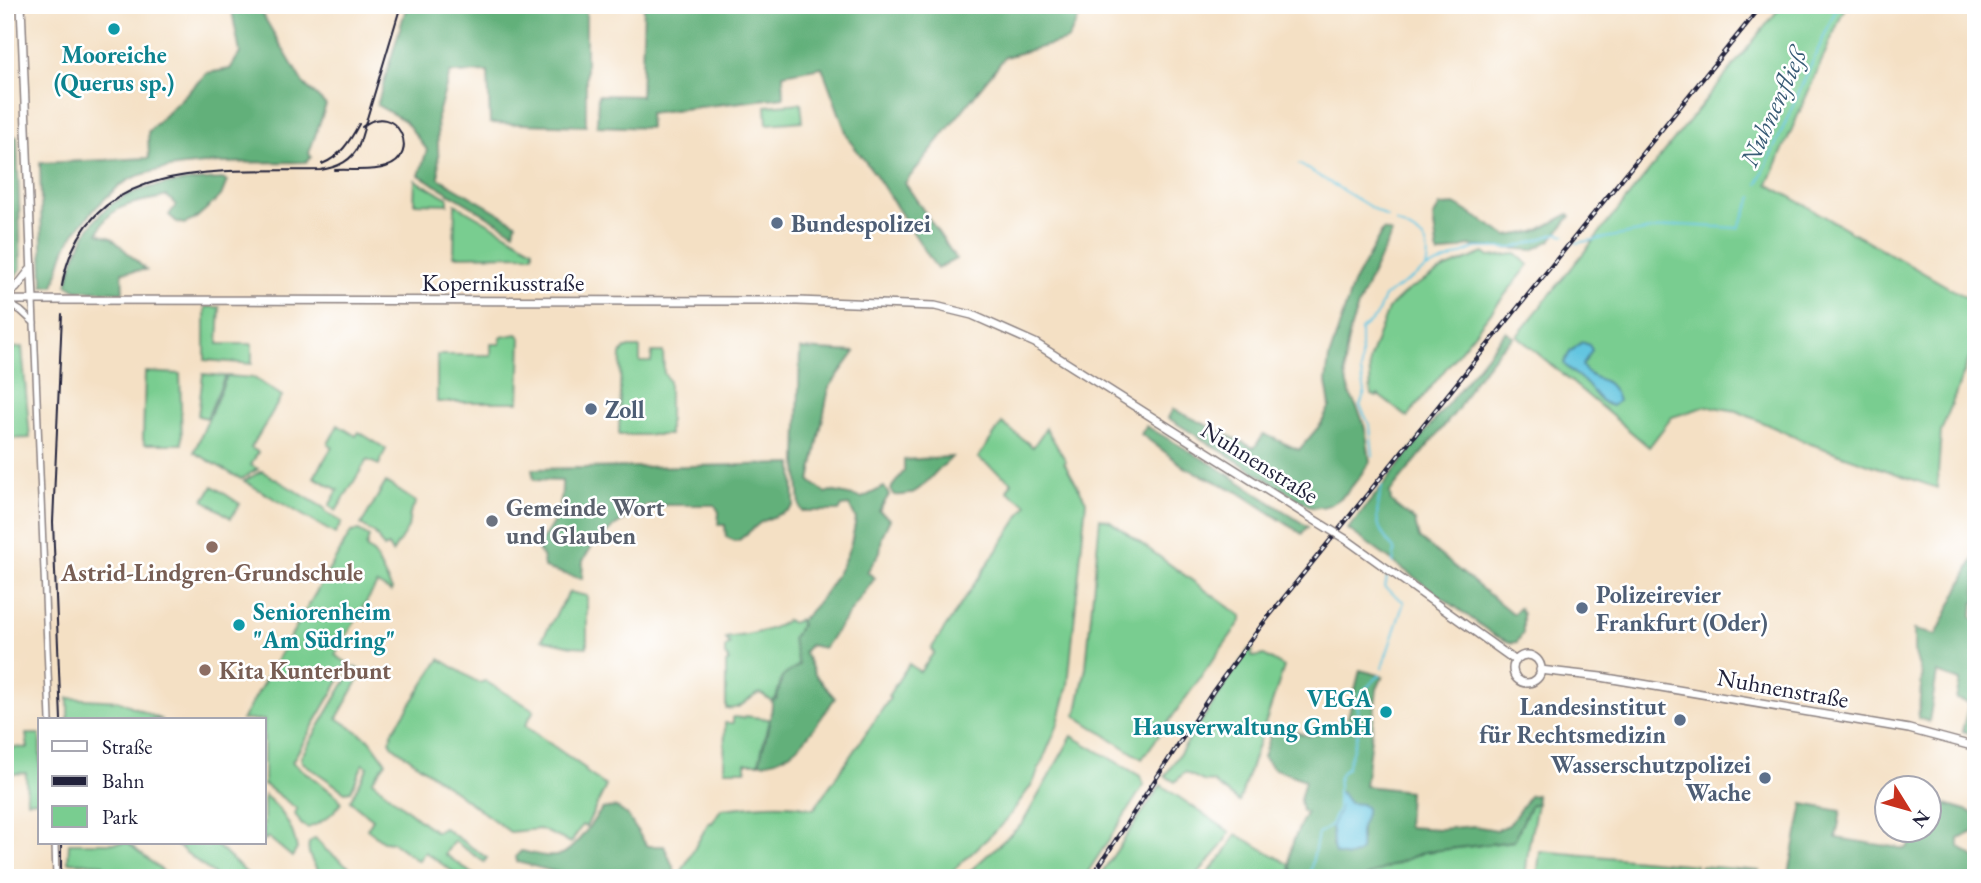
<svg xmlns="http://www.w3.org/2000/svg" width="1981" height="883" font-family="'EB Garamond',serif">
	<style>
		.green { fill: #79cd90; stroke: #4e7866; stroke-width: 2 }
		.forest { fill: #62b07a; stroke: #42695a; stroke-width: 2; fill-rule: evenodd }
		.water { fill: #62c5e0; stroke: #42748e; stroke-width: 2 }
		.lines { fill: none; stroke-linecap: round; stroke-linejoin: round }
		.stream { stroke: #62c5e0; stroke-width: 2 }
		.minor-casing { stroke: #8b8180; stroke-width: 8 }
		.major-casing { stroke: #8b8180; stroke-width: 10 }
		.minor { stroke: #fff; stroke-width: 5 }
		.major { stroke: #fff; stroke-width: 7 }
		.tram { stroke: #22223b; stroke-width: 2 }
		.rail-casing { stroke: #22223b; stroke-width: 4.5 }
		.rail { stroke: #fff; stroke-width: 2; stroke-dasharray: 5; stroke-linecap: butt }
		.major-bridge-casing { stroke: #8b8180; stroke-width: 10; stroke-linecap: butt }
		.major-bridge { stroke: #fff; stroke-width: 7 }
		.culture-dot { fill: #0f9aa8; stroke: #fff; stroke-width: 2.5 }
		.service-dot { fill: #5c6f8a; stroke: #fff; stroke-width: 2.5 }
		.worship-dot { fill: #6b7280; stroke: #fff; stroke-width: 2.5 }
		.education-dot { fill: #8d6e63; stroke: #fff; stroke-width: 2.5 }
		.labels { text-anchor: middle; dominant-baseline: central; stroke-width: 5; stroke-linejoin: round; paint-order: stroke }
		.culture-label { font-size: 24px; font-weight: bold; fill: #0d838f; stroke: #fff }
		.service-label { font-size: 24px; font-weight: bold; fill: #4e5e75; stroke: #fff; text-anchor: start }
		.street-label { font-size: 24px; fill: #22223b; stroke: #fff }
		.worship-label { font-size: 24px; font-weight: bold; fill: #5b616d; stroke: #fff; text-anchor: start }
		.education-label { font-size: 24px; font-weight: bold; fill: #785e54; stroke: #fff }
		.water-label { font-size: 26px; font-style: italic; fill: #385b75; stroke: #fff }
	</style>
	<rect width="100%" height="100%" fill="#fff"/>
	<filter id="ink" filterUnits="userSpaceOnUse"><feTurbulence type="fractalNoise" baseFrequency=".0143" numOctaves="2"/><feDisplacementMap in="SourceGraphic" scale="14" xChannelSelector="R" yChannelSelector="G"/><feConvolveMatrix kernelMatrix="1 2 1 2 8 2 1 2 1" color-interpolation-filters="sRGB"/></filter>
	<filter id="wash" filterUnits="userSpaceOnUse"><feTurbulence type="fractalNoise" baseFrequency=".00686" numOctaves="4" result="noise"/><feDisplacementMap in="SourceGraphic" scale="28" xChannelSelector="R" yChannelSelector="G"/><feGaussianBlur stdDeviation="1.57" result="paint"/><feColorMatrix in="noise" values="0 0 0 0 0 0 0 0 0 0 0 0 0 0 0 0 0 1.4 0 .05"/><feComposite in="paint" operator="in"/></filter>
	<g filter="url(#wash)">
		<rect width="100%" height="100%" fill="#f4e0c4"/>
		<path class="green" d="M1782,5H1846L1768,184L1976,303V341L1941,432L1937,488L1808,443L1737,411L1707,406L1672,417L1649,447L1517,336Z
			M801,103L803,121L767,124L766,106Z
			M415,180L448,198V204L414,203Z
			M455,204L533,249V255L454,256Z
			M1484,253L1489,257L1516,254L1529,265L1407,417L1378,395L1377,397L1371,395L1369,361L1388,309L1407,291L1444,269Z
			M205,307H220L218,344H252V364L205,360Z
			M517,334L521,338L519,402H437V355H491V344H500L501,337Z
			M22,347L30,438L5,439V355H8L7,349Z
			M625,348H640V362H651L652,352H663L664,373L669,381V435H619L621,354Z
			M145,372L180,374L182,444H145L143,439Z
			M203,374L225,376L207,418L198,416Z
			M227,376L254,378L282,396L251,448L258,452L251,465L258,469L241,479L194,452Z
			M1002,423L1033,447L1046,428L1066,461L1064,462L1086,501L1068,685L1057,727L1033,783L1004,823L945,878H678L709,822L712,823L721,809C752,806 783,801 814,809L890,698L888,696L909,664L920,672L934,652L931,649L1027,505L1007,491L1012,482L978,458Z
			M338,425L356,436L359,432L386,449L379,465L367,460L336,511L329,506L338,490L314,477L332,447L328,444Z
			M262,471L324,508L327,513L342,522L335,534L244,481Z
			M386,482L416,502L410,513L408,528L392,553L388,546L384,548L375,534L361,525Z
			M213,486L240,504L231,518L204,500Z
			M1100,518L1110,521L1241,616V621L1142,759L1076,716L1086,667Z
			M359,531L369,537L366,548L374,554L392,590L391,592L377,584L335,655L349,664L292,762L338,797L341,803C332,815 321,824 307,828L301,824L295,814L297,809L264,784V720H242L351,532Z
			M569,592L587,596V647L572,646L542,639Z
			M787,620L792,623L799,620C806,633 794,650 799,666L782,677L776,698L772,701L760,693C747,698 742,711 726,708V663L729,661L728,657L725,656V648L730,644L725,638C747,635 771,632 787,620Z
			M1249,649L1253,651L1251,655L1253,657L1264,655L1284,667L1239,802L1213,782L1203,781L1185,772L1175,782L1165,776Z
			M440,659L479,683L485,681L534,710L525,726L586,769L585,771L606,786L586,827L582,825L571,843L540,829L510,832L393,746L390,741L393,731Z
			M354,667L363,672L337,718L370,740L386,762L372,781C394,798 413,816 436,832L444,828L487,858L484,862L454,841L445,854L478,878H462L425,852L418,861L392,842L383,841L367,829L373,819L350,801L368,767L363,764L351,791L345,792L302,762L301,757Z
			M68,698L120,701L162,720H68Z
			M745,716L769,719L759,763H746V770H724L725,723H733V717L744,718Z
			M5,725L9,740L8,747L28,748L26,734H40V800L27,801L26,773L9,774L7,752H5Z
			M1072,736L1140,776L1144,785L1084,878H962L1022,824Z
			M1161,785L1230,832L1218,851L1194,878H1098Z
			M264,795C282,809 293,826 297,849L292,857L268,837L264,841Z
			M1531,804H1537L1529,844L1525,878H1362L1424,852L1514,841Z
			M1236,834L1289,864L1294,878H1204L1225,853Z
			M315,838L326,850L364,878H325C316,869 306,856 309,843Z
			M69,843H128L171,878H104L103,864L68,862Z
			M174,843H214L252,878H218Z
			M1540,851L1696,865V878H1539L1537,877Z
			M1700,866L1759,871L1756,878H1701Z"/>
		<path class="forest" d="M240,5H257L303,83L326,105L309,153L311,157L306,162C255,163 182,159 135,177C114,185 73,229 65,250C60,261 58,274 54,286H43L40,163L149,158L148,132L207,73L230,69L240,53L232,11H241Z
			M407,5H586V126L490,123L488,72L450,73L437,117L439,178L516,223L514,232L419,175L427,150L405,121L377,105Z
			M644,5H1085L1068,40L1005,57L905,183L956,259L937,269L875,174L849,140L822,67L783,74L784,97L649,113L650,128L597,126L598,95L641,96Z
			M17,136L21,268L16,276L5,278V137Z
			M222,179L227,181L221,196L194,220L184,224L177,222L169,215L176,205L167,196C137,204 111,201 98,233L112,238L146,270L122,272L123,292L77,290L67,285C89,191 135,184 222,179Z
			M1457,205L1507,236L1535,232L1569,214L1571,216L1551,240L1533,250L1468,246L1438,255L1433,217L1440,206Z
			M1383,230L1392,233C1372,275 1336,337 1347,385C1351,400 1358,407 1362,419C1367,432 1368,448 1370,462C1355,482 1340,511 1311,507L1168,418L1173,409L1254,448L1264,434L1299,450L1321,424L1330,406L1326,382L1329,358L1353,284Z
			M1506,331L1514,337L1500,349L1472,384L1458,409L1390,492L1391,502L1415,521L1419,538L1513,614L1519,608L1523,614V633L1517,642L1511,643L1494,635L1348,529Z
			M800,349L855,352L829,388L810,481L825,493L831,491L862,498L884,487L889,495L879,511L890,519L882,536L880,552L867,572L875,578L824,648L810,645L804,652L816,676L835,698C815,726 797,762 759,763C763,746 773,717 772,701L777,698L782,677L799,665L792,639L801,625L800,621C819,605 842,570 850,546C853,538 854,528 856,519L849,505L842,506L839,511H802L800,507L797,462Z
			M1146,426L1217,467L1308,527L1302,534L1238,492L1186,468L1141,434Z
			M952,457C948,462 945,464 940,468C925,482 918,498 894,495L891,491L892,487L904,471V460Z
			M793,464L794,505L789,510L761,522L739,540L735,541L726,537L725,525H718L719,512L715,505H647L614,527L592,546L583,561L582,579L544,568L543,558L537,547C554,523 563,512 562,481L534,480L532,469Z
			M1976,554V602L1973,603L1972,617L1976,621V735L1962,731L1969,703L1956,699L1960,681L1937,673L1929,722L1918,718L1922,676L1914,651V630L1936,635Z
			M1360,670L1383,676L1377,689L1365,786L1409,791L1407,827L1440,829L1474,826L1497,830L1509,825L1529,796L1536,795L1537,804H1531L1514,841L1424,852L1362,878H1294C1284,851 1295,838 1306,813L1302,811L1300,800L1305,780L1272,768L1263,757L1273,726L1282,727L1308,736L1346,725ZM1338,794L1349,804H1361V840L1332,845L1334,838L1331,827L1339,809Z
			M1929,799L1969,811L1975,815L1976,831L1959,839V847L1976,859V878H1788L1803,804L1841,811L1836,838L1906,849L1919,831L1928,830Z
			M616,807L627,815L647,846H664L675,871L672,878H579L517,862L516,856L521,851C533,853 548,859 560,855C574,851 593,821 602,809Z"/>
		<path class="water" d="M1582,342L1589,345L1592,350L1582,366C1594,386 1609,371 1618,401L1612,406C1596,402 1593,388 1581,379C1575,373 1568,371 1564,363L1570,352Z
			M1341,792L1349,803L1361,804L1366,808C1367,818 1361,823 1360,832C1360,838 1361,845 1360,851C1352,859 1345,857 1335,854C1331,845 1334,837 1331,827L1339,809L1338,794Z"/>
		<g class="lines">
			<path class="stream" d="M1299,164L1387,217
				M1758,184L1838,5
				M1396,222C1420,236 1433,237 1426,269
				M1576,243L1679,225L1738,228L1753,197
				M1373,456L1370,426L1360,406L1365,392L1361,373V330L1376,317L1384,297L1426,269L1476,248H1514L1558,233L1565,235
				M1382,486C1375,515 1373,527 1395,550L1393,563
				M1382,668L1404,602L1385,588L1387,577
				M1309,878L1318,834L1330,826L1338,809V780L1341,773L1347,768L1360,725L1357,702L1361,693L1380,675"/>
		</g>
	</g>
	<g filter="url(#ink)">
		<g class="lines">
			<g class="minor-casing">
				<path id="minor" d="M33,300L50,720
					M6,302L21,311L34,323
					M55,843L56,878"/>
			</g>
			<g class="major-casing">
				<path id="major" d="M21,5L33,300
					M5,296L16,288L30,270
					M5,300L797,301L935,306L972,315L1035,343L1308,516
					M1347,540L1516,661
					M1513 669a14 14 0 1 1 28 0a14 14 0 1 1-28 0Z
					M1540,670L1601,677L1909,729L1976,747"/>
			</g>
			<use href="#minor" class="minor"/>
			<use href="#major" class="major"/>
			<path class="tram" d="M322,164C340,157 350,141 359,124
				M335,170C351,169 371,172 386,167C423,156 396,99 362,127
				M62,286C84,155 221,172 321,170C338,167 352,161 359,145L401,5
				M61,720L53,522L62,314
				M61,843V878"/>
			<g class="rail-casing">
				<path id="rail" d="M1091,878L1214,690L1261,626L1762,5"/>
			</g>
			<use href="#rail" class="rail"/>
			<g class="major-bridge-casing">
				<path id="major-bridge" d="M1308,516L1347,540"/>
			</g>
			<use href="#major-bridge" class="major-bridge"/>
		</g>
	</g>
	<g class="culture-dot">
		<circle cx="114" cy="29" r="7"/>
		<circle cx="239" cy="625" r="7"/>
		<circle cx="1386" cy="712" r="7"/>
	</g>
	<g class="service-dot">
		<circle cx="777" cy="223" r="7"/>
		<circle cx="591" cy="409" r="7"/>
		<circle cx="1582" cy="608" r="7"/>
		<circle cx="1680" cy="720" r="7"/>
		<circle cx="1765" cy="778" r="7"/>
	</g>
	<circle class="worship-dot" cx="492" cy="521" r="7"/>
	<g class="education-dot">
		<circle cx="212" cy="547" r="7"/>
		<circle cx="205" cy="670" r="7"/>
	</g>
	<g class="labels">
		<g class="culture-label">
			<text x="114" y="54">Mooreiche<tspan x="114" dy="28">(Querus sp.)</tspan></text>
			<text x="253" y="611" text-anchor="start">Seniorenheim<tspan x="253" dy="28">"Am Südring"</tspan></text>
			<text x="1372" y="698" text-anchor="end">VEGA<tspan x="1372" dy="28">Hausverwaltung GmbH</tspan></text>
		</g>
		<g class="service-label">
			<text x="791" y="223">Bundespolizei</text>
			<text x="605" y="409">Zoll</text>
			<text x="1596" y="594">Polizeirevier<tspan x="1596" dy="28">Frankfurt (Oder)</tspan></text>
			<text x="1666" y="706" text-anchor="end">Landesinstitut<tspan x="1666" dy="28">für Rechtsmedizin</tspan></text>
			<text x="1751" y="764" text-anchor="end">Wasserschutzpolizei<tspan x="1751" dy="28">Wache</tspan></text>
		</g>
		<g class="street-label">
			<text x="503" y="282">Kopernikusstraße</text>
			<text transform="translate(1260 462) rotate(32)">Nuhnenstraße</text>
			<text transform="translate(1783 688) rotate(10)">Nuhnenstraße</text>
		</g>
		<g class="worship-label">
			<text x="506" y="507">Gemeinde Wort<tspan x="506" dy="28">und Glauben</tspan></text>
		</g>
		<g class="education-label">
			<text x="212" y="572">Astrid-Lindgren-Grundschule</text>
			<text x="219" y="670" text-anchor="start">Kita Kunterbunt</text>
		</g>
		<g class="water-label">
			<text transform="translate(1773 107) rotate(-66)">Nuhnenfließ</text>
		</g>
	</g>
	<rect width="1981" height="883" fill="none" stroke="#fff" stroke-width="28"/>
	<rect x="38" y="718" width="228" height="126" fill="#ffffff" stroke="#a7a7b1" stroke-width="2"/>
	<rect x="52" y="741" width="35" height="10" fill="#ffffff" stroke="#a7a7b1" stroke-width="2"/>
	<text x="102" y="754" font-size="21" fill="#22223b">Straße</text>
	<rect x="52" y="776" width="35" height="10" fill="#22223b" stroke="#a7a7b1" stroke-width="2"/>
	<text x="102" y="788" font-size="21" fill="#22223b">Bahn</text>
	<rect x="52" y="806" width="35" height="21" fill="#79cd90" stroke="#a7a7b1" stroke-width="2"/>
	<text x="102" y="824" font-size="21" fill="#22223b">Park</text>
	<g transform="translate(1908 809) rotate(127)"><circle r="33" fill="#ffffff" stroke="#a7a7b1" stroke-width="2"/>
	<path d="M0-5L12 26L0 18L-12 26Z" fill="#c8321e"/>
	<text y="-10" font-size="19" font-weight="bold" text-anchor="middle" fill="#22223b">N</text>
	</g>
</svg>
